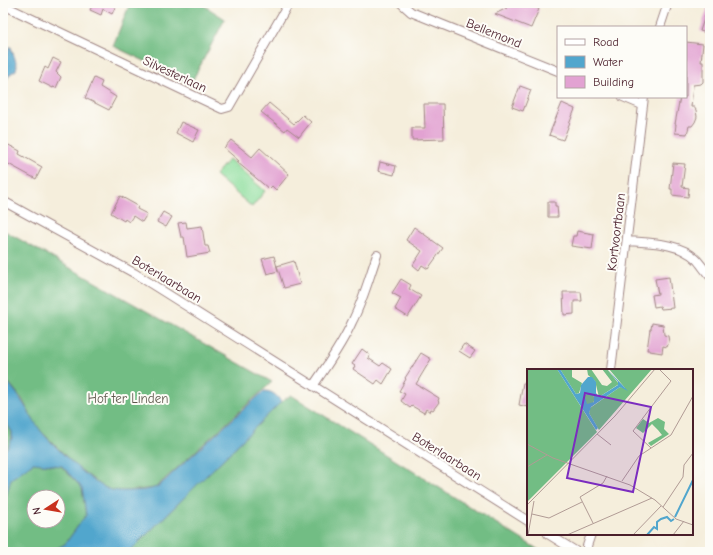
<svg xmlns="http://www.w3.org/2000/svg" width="713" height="555" font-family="'Comic Neue',sans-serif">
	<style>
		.green { fill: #8dde9d; stroke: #6c7e64 }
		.forest { fill: #72bd84; stroke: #5e6e58; fill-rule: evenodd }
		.water { fill: #51a6cd; stroke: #4e627c }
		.building { fill: #e2a2d2 }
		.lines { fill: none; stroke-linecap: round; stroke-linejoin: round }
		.minor-casing { stroke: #a08684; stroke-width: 10 }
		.minor { stroke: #fff; stroke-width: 8 }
		.labels { text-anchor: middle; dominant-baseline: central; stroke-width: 4; stroke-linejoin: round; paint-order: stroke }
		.street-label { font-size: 13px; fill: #4a1f2b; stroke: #fdfcf7 }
		.park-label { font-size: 13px; fill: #5e584d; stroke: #fdfcf7 }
		.inset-river { fill: none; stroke: #51a6cd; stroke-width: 2 }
		.inset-road { fill: none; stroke: #b19b95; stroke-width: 1 }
		.view { fill: #7b2cbf; fill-opacity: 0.15; stroke: #7b2cbf; stroke-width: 2 }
		.inset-edge { fill: none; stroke: #4a1f2b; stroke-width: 2 }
	</style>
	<rect width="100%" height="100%" fill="#fdfcf7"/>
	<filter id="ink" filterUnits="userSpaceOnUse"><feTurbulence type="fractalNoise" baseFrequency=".025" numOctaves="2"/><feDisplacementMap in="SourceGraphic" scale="8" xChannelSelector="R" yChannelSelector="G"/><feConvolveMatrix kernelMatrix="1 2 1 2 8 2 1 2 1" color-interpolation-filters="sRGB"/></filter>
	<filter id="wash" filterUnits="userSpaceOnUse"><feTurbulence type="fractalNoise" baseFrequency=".012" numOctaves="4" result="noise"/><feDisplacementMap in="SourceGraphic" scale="16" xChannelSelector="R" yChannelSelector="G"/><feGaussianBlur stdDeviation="0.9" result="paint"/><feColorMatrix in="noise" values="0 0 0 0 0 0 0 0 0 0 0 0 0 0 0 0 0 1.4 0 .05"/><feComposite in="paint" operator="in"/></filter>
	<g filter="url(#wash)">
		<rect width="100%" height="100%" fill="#f5eedc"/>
		<path class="green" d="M229,159L265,191L252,207L215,175Z"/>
		<path class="forest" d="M130,3H200L225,19L191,83L113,46Z
			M3,230L272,382L155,488L125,491L111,490L102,486L77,467L37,427L22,399L10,384L3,378Z
			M291,395L542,552H129L281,402Z
			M3,417C13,431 16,440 3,452Z
			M33,463L61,466L82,488L86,515L65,544L50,552H5L3,549V507L11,479ZM34,497H58V521H34Z"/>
		<path class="water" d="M9,47H11L17,65L16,70L10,74L7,79H3V60L7,55Z
			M3,378C23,395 30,421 48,439C61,452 94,486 112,490C120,492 147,491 154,488C160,487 172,473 177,469C206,443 235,417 264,391C272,391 277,395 281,402L129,552H50L65,544L86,515L82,488L62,466L33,463L11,479L3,507V452L8,447L12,438V432L3,417Z"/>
		<g id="blocks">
			<path class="building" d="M90,3H117L112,14L103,9L101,15L90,10L93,4Z
				M509,3H523L539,9L531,28L495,14L507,8Z
				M709,4H710V34L700,31Z
				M686,42L703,44L701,62H703V82L701,84L693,85L691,107H694L696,110L697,117L695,122L692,126H689L687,134L675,133L676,124H675L680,97H686Z
				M53,58L61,62L56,72L61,77L56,88L53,87V88L39,81L45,67L48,69Z
				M94,78L102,82L100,87L116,97L109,110L85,98Z
				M520,86L531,90L523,111L512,107Z
				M269,103L294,124L303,115L311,122L299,137L287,128L285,131L261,112Z
				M562,103L575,109L563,140L549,135Z
				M424,104H443L444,139L412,140V128H425Z
				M181,122L199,130L193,142L176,133Z
				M231,140L252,157L260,148L289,174L276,190L272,186L269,189L237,162L239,161L224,148Z
				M3,142L20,151L19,154L42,167L36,179L3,161Z
				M380,162L396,166L394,175L378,171Z
				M673,163L685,164L682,187L689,188L688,197L672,195V189H670Z
				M120,196L138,206L137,209L147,214L142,222L133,216L129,222L125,219L124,221L111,213Z
				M548,202H555V206H557L558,217H548Z
				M163,212L172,217L166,227L157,222Z
				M186,222L187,228L202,226L205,246H208L210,253L187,257L184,237H181L178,223Z
				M414,227L443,248L428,269L422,265L419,270L413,265L422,251L406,240Z
				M577,231L594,234L592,249L571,246L573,236H576Z
				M274,256L278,271L267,274L262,259Z
				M294,261L300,284L284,288L277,266Z
				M669,277L673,308L661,309L660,306L654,307L652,295L658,294L655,279Z
				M401,279L411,285L409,289L421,296L408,317L395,309L401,298L392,293Z
				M563,292H581L582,301H574V314L564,315Z
				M652,323L663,325L664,335L668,336L669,342L667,347L663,346L662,353L650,351V350H647L650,329H651Z
				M464,344L475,351L470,358L459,351Z
				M362,349L370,355L368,358L380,366L383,363L392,369L383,384L378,380L375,384L353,369L355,366L352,364Z
				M421,353L431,359L416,384L439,398L438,401L439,402L433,410L431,409L430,412L426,409L424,413L412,406L410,408L401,401L405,394L399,391L406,379L405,378Z
				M523,383H528V407L519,405Z"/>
		</g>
	</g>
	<g filter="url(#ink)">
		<use href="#blocks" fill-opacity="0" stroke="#a08684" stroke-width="1"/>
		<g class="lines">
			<g class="minor-casing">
				<path id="minor" d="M401,3L411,12L558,71
					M3,5L222,109L229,107L289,3
					M660,27L668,3
					M623,97L642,105
					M3,201L134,273L528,521
					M627,241C649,243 679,242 696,259C701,264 705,271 710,276
					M611,370L644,97
					M313,386C327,365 342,345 352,322C363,301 369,278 377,255
					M548,534L577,552
					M588,552L587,546L591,534"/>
			</g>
			<use href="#minor" class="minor"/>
		</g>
	</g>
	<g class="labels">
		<g class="street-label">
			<text transform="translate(494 33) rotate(22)">Bellemond</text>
			<text transform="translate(175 74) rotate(25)">Silvesterlaan</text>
			<text transform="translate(616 232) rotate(-83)">Kortvoortbaan</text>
			<text transform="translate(167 279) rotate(31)">Boterlaarbaan</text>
			<text transform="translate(447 456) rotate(32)">Boterlaarbaan</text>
		</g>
		<g class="park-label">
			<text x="128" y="398">Hof ter Linden</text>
		</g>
	</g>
	<g transform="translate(527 369)">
		<rect width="166" height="166" fill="#f5eedc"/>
		<path d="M0,0H30L70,63L0,133ZM33,0H45V8L55,14L52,24L49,25ZM60,0H64L75,16L80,17L85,13L75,0H80L92,15L72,28L68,12L61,6ZM82,0H125L72,61L62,44L63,39L93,18L98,19ZM56.5 30a5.5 5.5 0 1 1 11 0a5.5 5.5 0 1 1-11 0ZM131,49L138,53L137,60L142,65L124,77L121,74L135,66L131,61L125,55L116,64L109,59L116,50L122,54Z" fill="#72bd84"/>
		<path d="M30,0H33L49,25L53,24L54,16L61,8H65L69,13V24L72,28L91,16V13L80,0L101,22L93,18L64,38L62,44L71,59L69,61ZM57,25L67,27V33L60,35Z" fill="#51a6cd" fill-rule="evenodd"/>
		<path class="inset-river" d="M148,148L166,111M120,166L127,158L130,160V153L134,150L140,148L144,152L147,150"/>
		<path class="inset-road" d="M70,65L84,76M0,75L26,89L103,116L128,131L149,150L166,156M124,79L106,62L144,12L132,0M0,98L20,86M95,112L112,87L144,66L166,27M0,136L88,47L128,0M136,138L156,108L157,96L166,84M5,145L22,149L55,133M66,154L53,128L76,114L80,107M1,166L7,132M40,166L125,129M106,166L134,137M146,166L157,152"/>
		<path class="view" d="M58,24L124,38L106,123L40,109Z"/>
		<rect width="166" height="166" class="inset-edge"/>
	</g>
	<rect width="713" height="555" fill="none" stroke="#fdfcf7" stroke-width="16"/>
	<rect x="557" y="26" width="130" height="72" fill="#fdfcf7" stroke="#b5a4a5"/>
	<rect x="565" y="39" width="20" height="6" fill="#ffffff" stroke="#b5a4a5"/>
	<text x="593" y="46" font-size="12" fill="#4a1f2b">Road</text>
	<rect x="565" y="56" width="20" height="12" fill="#51a6cd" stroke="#b5a4a5"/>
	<text x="593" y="66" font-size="12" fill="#4a1f2b">Water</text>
	<rect x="565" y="76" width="20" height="12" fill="#e2a2d2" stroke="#b5a4a5"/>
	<text x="593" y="86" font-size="12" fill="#4a1f2b">Building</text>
	<g transform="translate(46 509) rotate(258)"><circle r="19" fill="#fdfcf7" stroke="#b5a4a5"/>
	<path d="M0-3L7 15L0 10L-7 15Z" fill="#c8321e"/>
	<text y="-6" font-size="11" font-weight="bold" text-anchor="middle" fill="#4a1f2b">N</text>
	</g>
</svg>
